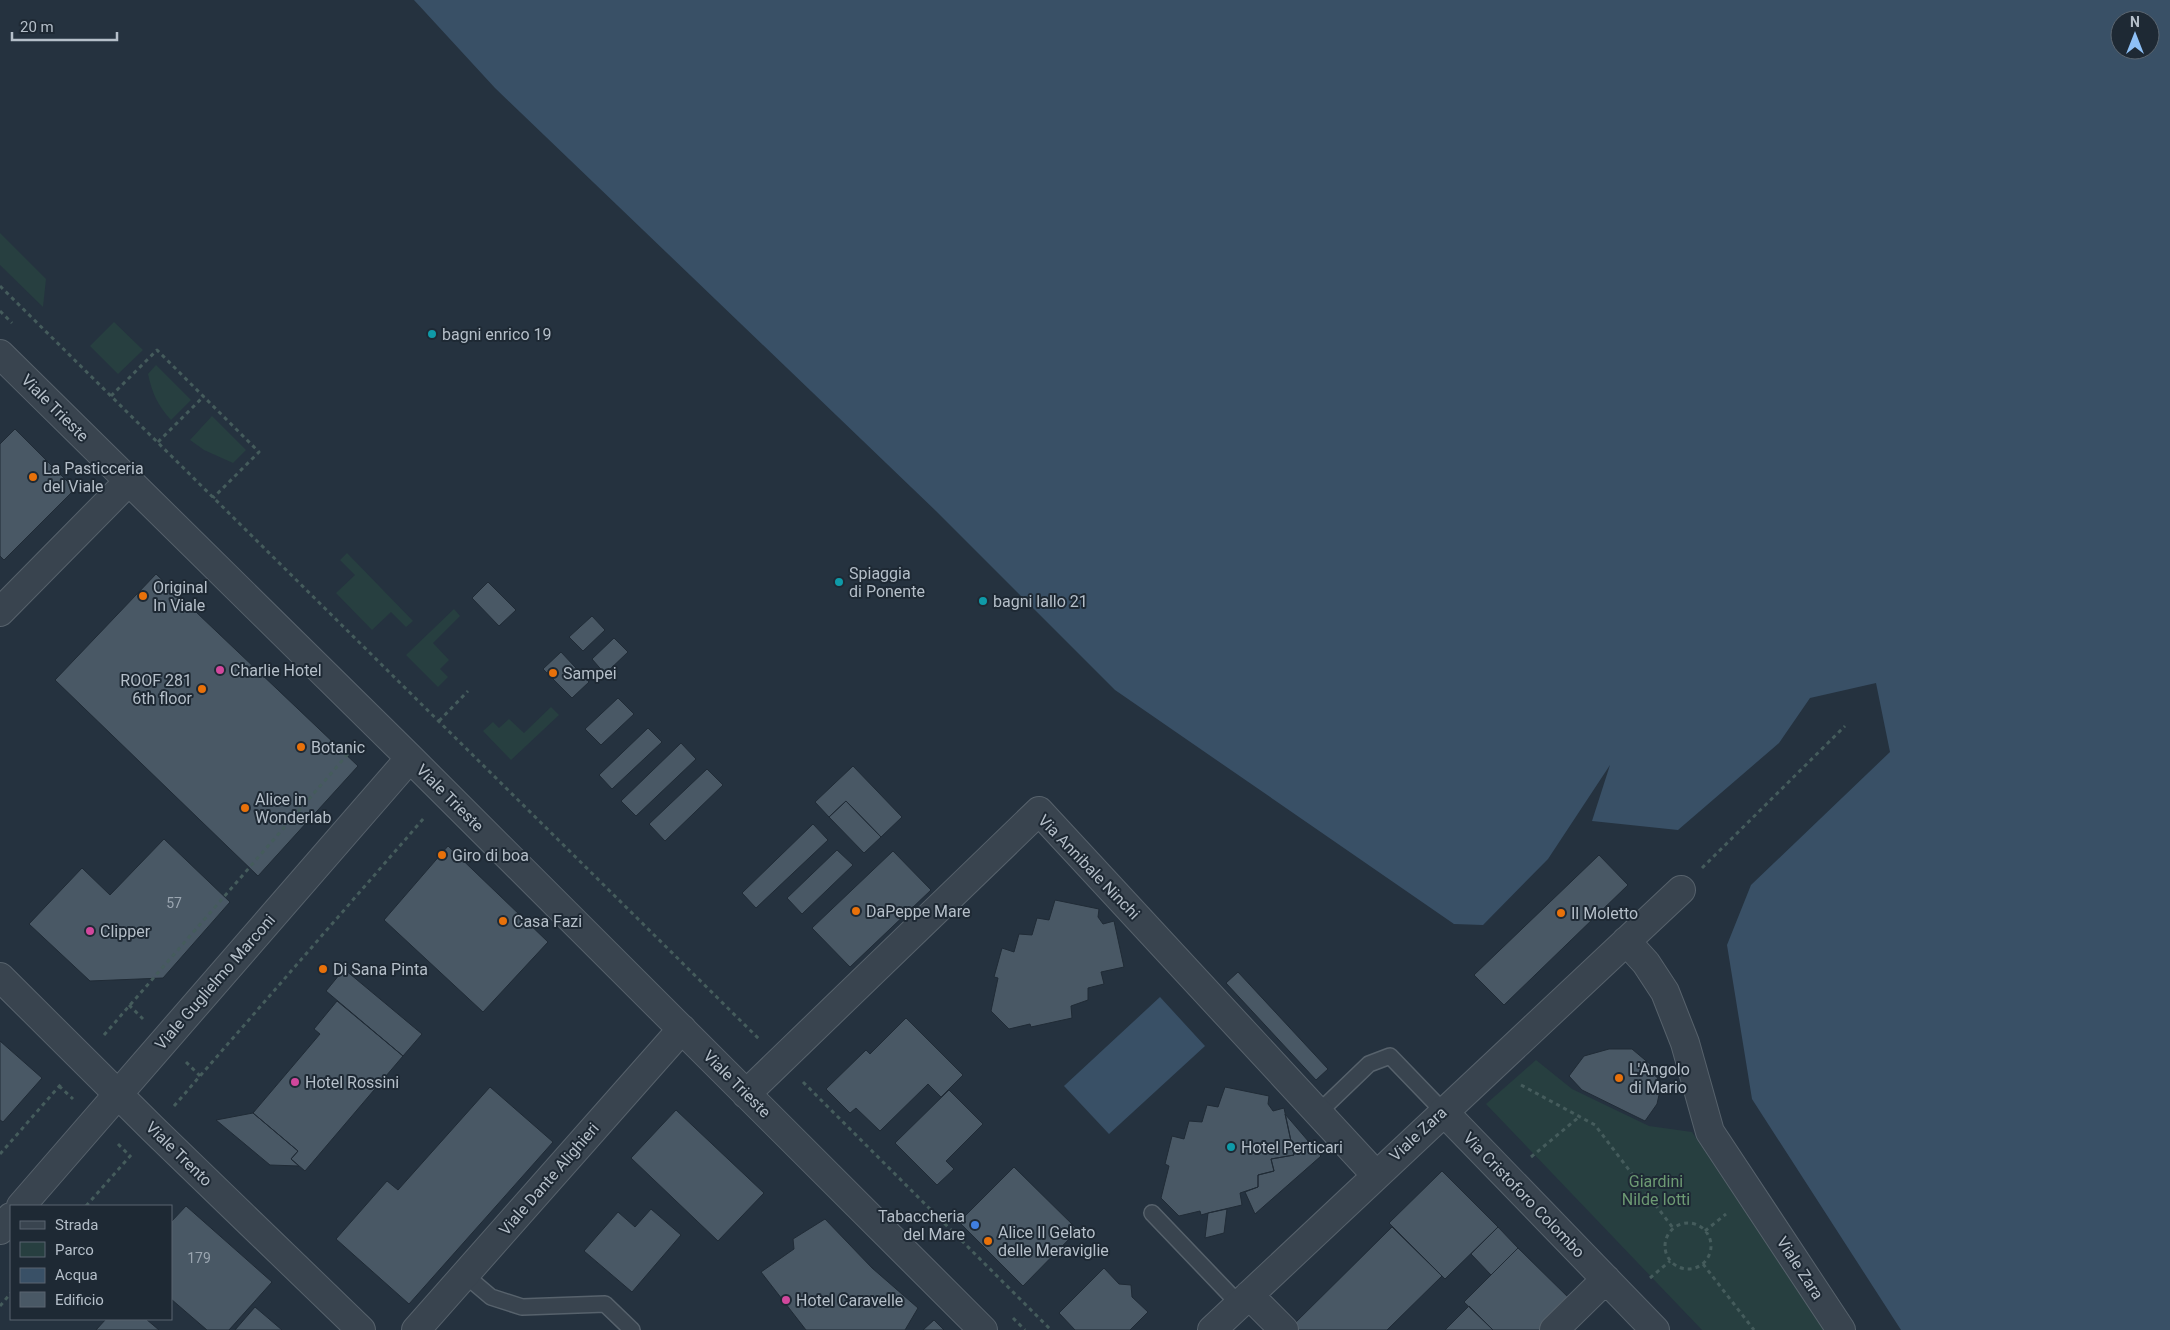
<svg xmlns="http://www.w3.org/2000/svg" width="2170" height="1330" font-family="Roboto,sans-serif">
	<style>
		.green { fill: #273f40 }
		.water { fill: #395066; fill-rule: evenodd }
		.building { fill: #495865; stroke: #202b36 }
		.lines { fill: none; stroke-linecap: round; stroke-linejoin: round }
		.lane-casing { stroke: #57626c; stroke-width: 18 }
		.street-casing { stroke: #57626c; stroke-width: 30 }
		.path { stroke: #455c5c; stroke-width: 3; stroke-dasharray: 4 4; stroke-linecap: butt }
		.lane { stroke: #39444f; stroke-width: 15 }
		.street { stroke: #39444f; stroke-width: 28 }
		.culture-dot { fill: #0f9aa8; stroke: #1e2934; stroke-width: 2 }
		.food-dot { fill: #e8710a; stroke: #1e2934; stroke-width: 2 }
		.hotel-dot { fill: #d1479c; stroke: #1e2934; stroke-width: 2 }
		.shop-dot { fill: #3f7fe0; stroke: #1e2934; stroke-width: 2 }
		.labels { text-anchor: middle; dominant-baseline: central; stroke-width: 4; stroke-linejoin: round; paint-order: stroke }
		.number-label { font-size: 14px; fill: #9aa5b0 }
		.poi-label { font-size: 16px; fill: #b5bfc9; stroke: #1e2934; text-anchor: start }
		.street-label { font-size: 16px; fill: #b5bfc9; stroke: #1e2934 }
		.park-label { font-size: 16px; fill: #6d9a73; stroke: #1e2934 }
	</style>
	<rect width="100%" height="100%" fill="#25323f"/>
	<path class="green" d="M0,233L46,279L43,307L0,265Z
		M114,322L143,350L118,374L90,346Z
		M156,365L191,400L171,420C158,406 152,393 148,374Z
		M212,416L246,450L233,463L204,450L190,440Z
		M347,553L413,621L406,627L391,612L372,630L336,593L355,575L340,560Z
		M454,609L460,616L433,643L449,660L440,669L448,677L438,687L406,655Z
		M551,707L559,715L511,760L483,731L493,722L499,728L509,719L524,733Z
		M1536,1060L1572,1089L1649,1126L1692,1132L1825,1330H1702L1486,1104Z"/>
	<path class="water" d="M414,0H2170V1330H1901L1752,1099L1727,945L1751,885L1890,752L1876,683L1810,698L1779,743L1678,830L1592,821L1610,765L1548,859L1483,925L1454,924L1115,690L936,511L495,88ZM2120,20H2150V50H2120Z
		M1160,997L1205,1046L1109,1134L1064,1086Z"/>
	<path class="building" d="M15,429L75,489L4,560L0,556V444Z
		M156,574L358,766L258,876L55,680Z
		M488,582L516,610L499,626L472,598Z
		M592,616L605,630L583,651L569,637Z
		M614,638L628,652L605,674L592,659Z
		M561,652L589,682L572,698L543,669Z
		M618,698L634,714L601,745L585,729Z
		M648,728L662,742L612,789L599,775Z
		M681,743L696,759L636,816L621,801Z
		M853,766L902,817L881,837L846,801L829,817L815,802Z
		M707,769L723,785L665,841L649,824Z
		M846,801L881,837L864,853L829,817Z
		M813,824L828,840L756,908L742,893Z
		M164,839L230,902L163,978L90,981L29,924L82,868L110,895Z
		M448,846L548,942L483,1012L384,920Z
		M837,850L853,865L802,914L787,898Z
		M893,851L931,890L850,967L812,928Z
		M1599,855L1628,885L1504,1005L1474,975Z
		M1055,900L1099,909L1098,917L1103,924L1114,921L1124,967L1101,972L1104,984L1088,988V1000L1071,1006L1072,1018L1031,1027L1030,1024L1009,1029L991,1011L998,978L994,977L1002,948L1014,952L1019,934L1032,935L1037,918L1049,920Z
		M344,969L422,1034L403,1056L326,991Z
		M1238,972L1328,1069L1316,1080L1226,983Z
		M337,1001L403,1056L305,1171L291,1159L298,1151L253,1113L320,1034L314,1029Z
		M906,1018L963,1075L941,1097L928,1084L880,1131L856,1108L850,1113L826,1089L866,1050L870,1054Z
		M0,1041L42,1078L3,1122L0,1120Z
		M1609,1049H1632L1651,1065L1661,1086L1657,1104L1645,1121L1582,1090L1569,1076L1584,1056Z
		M490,1087L553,1142L409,1304L336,1239L387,1181L398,1190Z
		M1225,1087L1269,1096L1268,1104L1273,1111L1284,1108L1294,1155L1271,1159L1274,1171L1258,1175V1187L1240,1193L1242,1205L1208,1213L1201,1215L1200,1211L1179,1216L1161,1198L1169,1166L1165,1164L1172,1136L1184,1139L1189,1121L1202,1122L1207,1105L1218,1107Z
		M949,1090L983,1124L946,1161L954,1169L937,1185L895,1143Z
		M676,1110L764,1193L718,1241L631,1158Z
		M253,1113L298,1151L291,1159L299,1166L270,1165L216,1120Z
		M1285,1114L1321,1156L1255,1214L1245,1192L1258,1187V1175L1274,1171L1271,1159L1294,1155Z
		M1014,1167L1078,1230L1023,1286L959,1222Z
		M1442,1171L1498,1227L1445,1279L1389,1223Z
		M186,1206L272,1282L229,1330H207L171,1299V1222Z
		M651,1209L681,1235L632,1292L584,1251L618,1212L635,1227Z
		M1227,1209L1224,1233L1205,1238L1208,1213Z
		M825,1219L872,1268L918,1308L905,1330H806L761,1272L794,1249L793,1239Z
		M1392,1227L1442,1276L1387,1330H1296L1292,1326Z
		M1498,1227L1518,1248L1491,1275L1471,1254Z
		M1518,1248L1574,1303L1547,1330H1493L1464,1302Z
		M1104,1268L1119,1284L1131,1285L1132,1297L1148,1312L1130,1330H1075L1059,1313Z
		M1469,1306L1493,1330H1445Z
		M255,1307L282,1330H235Z
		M106,1319H146L159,1330H96Z
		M934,1320L944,1330H923Z"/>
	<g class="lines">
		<g class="lane-casing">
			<path id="lane" d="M1318,1113L1369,1064L1390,1056L1443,1111
				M1152,1213L1239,1304
				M465,1275L491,1297L522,1307L605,1304L632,1330"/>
		</g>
		<g class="street-casing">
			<path id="street" d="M0,354L410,758L983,1330
				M0,612L129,481
				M1626,941L1646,963L1665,992L1685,1043L1710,1132L1841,1330
				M0,977L153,1129L361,1330
				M746,1094L1039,811L1375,1174
				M1443,1111L1655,1330
				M21,1206L410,758
				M0,1230L11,1217
				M1249,1295L1284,1330
				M416,1330L682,1029
				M1212,1330L1681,890
				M1554,1330L1606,1279"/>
		</g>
		<path class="path" d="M0,286L759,1039
			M0,311L12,323
			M111,396L157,350L259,452L213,498
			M158,442L204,396
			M439,721L468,691
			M1702,868L1845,726
			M129,1005L143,1019
			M104,1035L354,747
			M186,1062L200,1076
			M803,1082L1051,1330
			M1521,1085L1595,1125L1673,1228
			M59,1086L73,1099
			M174,1106L424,818
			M118,1144L130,1156
			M0,1154L62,1083
			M1531,1157L1579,1117
			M86,1206L132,1154
			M1665 1246a23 23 0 1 1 46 0a23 23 0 1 1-46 0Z
			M1705,1231L1726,1214
			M1703,1264L1754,1330
			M1650,1278L1670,1261
			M0,1306L11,1293
			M1013,1318L1025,1330"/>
		<use href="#lane" class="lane"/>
		<use href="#street" class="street"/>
	</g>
	<g class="culture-dot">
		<circle cx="432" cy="334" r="5"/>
		<circle cx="839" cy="582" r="5"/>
		<circle cx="983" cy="601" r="5"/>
		<circle cx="1231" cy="1147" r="5"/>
	</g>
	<g class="food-dot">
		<circle cx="33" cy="477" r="5"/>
		<circle cx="143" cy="596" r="5"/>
		<circle cx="553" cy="673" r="5"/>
		<circle cx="202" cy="689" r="5"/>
		<circle cx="301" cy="747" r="5"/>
		<circle cx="245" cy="808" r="5"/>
		<circle cx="442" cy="855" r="5"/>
		<circle cx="856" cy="911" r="5"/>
		<circle cx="1561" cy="913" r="5"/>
		<circle cx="503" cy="921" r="5"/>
		<circle cx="323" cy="969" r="5"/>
		<circle cx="1619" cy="1078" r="5"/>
		<circle cx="988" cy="1241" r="5"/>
	</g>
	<g class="hotel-dot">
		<circle cx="220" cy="670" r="5"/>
		<circle cx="90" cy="931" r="5"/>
		<circle cx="295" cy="1082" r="5"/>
		<circle cx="786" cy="1300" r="5"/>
	</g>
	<circle class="shop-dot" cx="975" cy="1225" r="5"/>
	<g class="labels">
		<g class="number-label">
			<text x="174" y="903">57</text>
			<text x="199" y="1258">179</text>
		</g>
		<g class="poi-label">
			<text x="442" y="334">bagni enrico 19</text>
			<text x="43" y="468">La Pasticceria<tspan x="43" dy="18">del Viale</tspan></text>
			<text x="849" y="573">Spiaggia<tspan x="849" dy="18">di Ponente</tspan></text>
			<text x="153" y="587">Original<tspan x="153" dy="18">In Viale</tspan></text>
			<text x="993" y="601">bagni lallo 21</text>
			<text x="230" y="670">Charlie Hotel</text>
			<text x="563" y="673">Sampei</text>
			<text x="192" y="680" text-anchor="end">ROOF 281<tspan x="192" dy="18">6th floor</tspan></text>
			<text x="311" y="747">Botanic</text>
			<text x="255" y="799">Alice in<tspan x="255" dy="18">Wonderlab</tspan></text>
			<text x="452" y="855">Giro di boa</text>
			<text x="866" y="911">DaPeppe Mare</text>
			<text x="1571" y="913">Il Moletto</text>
			<text x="513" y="921">Casa Fazi</text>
			<text x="100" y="931">Clipper</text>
			<text x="333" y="969">Di Sana Pinta</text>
			<text x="1629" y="1069">L'Angolo<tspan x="1629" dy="18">di Mario</tspan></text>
			<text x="305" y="1082">Hotel Rossini</text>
			<text x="1241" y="1147">Hotel Perticari</text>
			<text x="965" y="1216" text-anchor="end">Tabaccheria<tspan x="965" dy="18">del Mare</tspan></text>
			<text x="998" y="1232">Alice Il Gelato<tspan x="998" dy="18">delle Meraviglie</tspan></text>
			<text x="796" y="1300">Hotel Caravelle</text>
		</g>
		<g class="street-label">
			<text transform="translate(55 408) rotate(45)">Viale Trieste</text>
			<text transform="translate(450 798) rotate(45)">Viale Trieste</text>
			<text transform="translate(1089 867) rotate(46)">Via Annibale Ninchi</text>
			<text transform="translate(215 982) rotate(-49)">Viale Guglielmo Marconi</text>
			<text transform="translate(737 1084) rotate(45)">Viale Trieste</text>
			<text transform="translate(1418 1134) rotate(-43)">Viale Zara</text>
			<text transform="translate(179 1154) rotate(44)">Viale Trento</text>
			<text transform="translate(549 1179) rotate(-49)">Viale Dante Alighieri</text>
			<text transform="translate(1524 1195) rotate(46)">Via Cristoforo Colombo</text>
			<text transform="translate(1800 1268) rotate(57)">Viale Zara</text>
		</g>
		<g class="park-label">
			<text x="1656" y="1181">Giardini<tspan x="1656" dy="18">Nilde Iotti</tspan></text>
		</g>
	</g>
	<rect x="10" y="1205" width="162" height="115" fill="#1e2934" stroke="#5a6570"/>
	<rect x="20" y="1221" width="25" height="8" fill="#39444f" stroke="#5a6570"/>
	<text x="55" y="1230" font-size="15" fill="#b5bfc9">Strada</text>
	<rect x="20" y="1242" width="25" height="15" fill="#273f40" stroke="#5a6570"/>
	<text x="55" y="1255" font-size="15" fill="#b5bfc9">Parco</text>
	<rect x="20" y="1268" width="25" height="15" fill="#395066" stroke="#5a6570"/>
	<text x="55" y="1280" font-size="15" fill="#b5bfc9">Acqua</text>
	<rect x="20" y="1292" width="25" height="15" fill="#495865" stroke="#5a6570"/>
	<text x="55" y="1305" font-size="15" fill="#b5bfc9">Edificio</text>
	<g transform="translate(2135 35)"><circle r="24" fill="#1e2934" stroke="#5a6570"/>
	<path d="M0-4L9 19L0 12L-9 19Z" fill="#8ec0f6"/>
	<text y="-8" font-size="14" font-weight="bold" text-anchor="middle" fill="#b5bfc9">N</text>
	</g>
	<path d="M12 32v8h105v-8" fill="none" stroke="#b5bfc9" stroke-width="2.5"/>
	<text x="20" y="32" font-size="15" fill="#b5bfc9" stroke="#1e2934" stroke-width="4" paint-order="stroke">20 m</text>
</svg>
